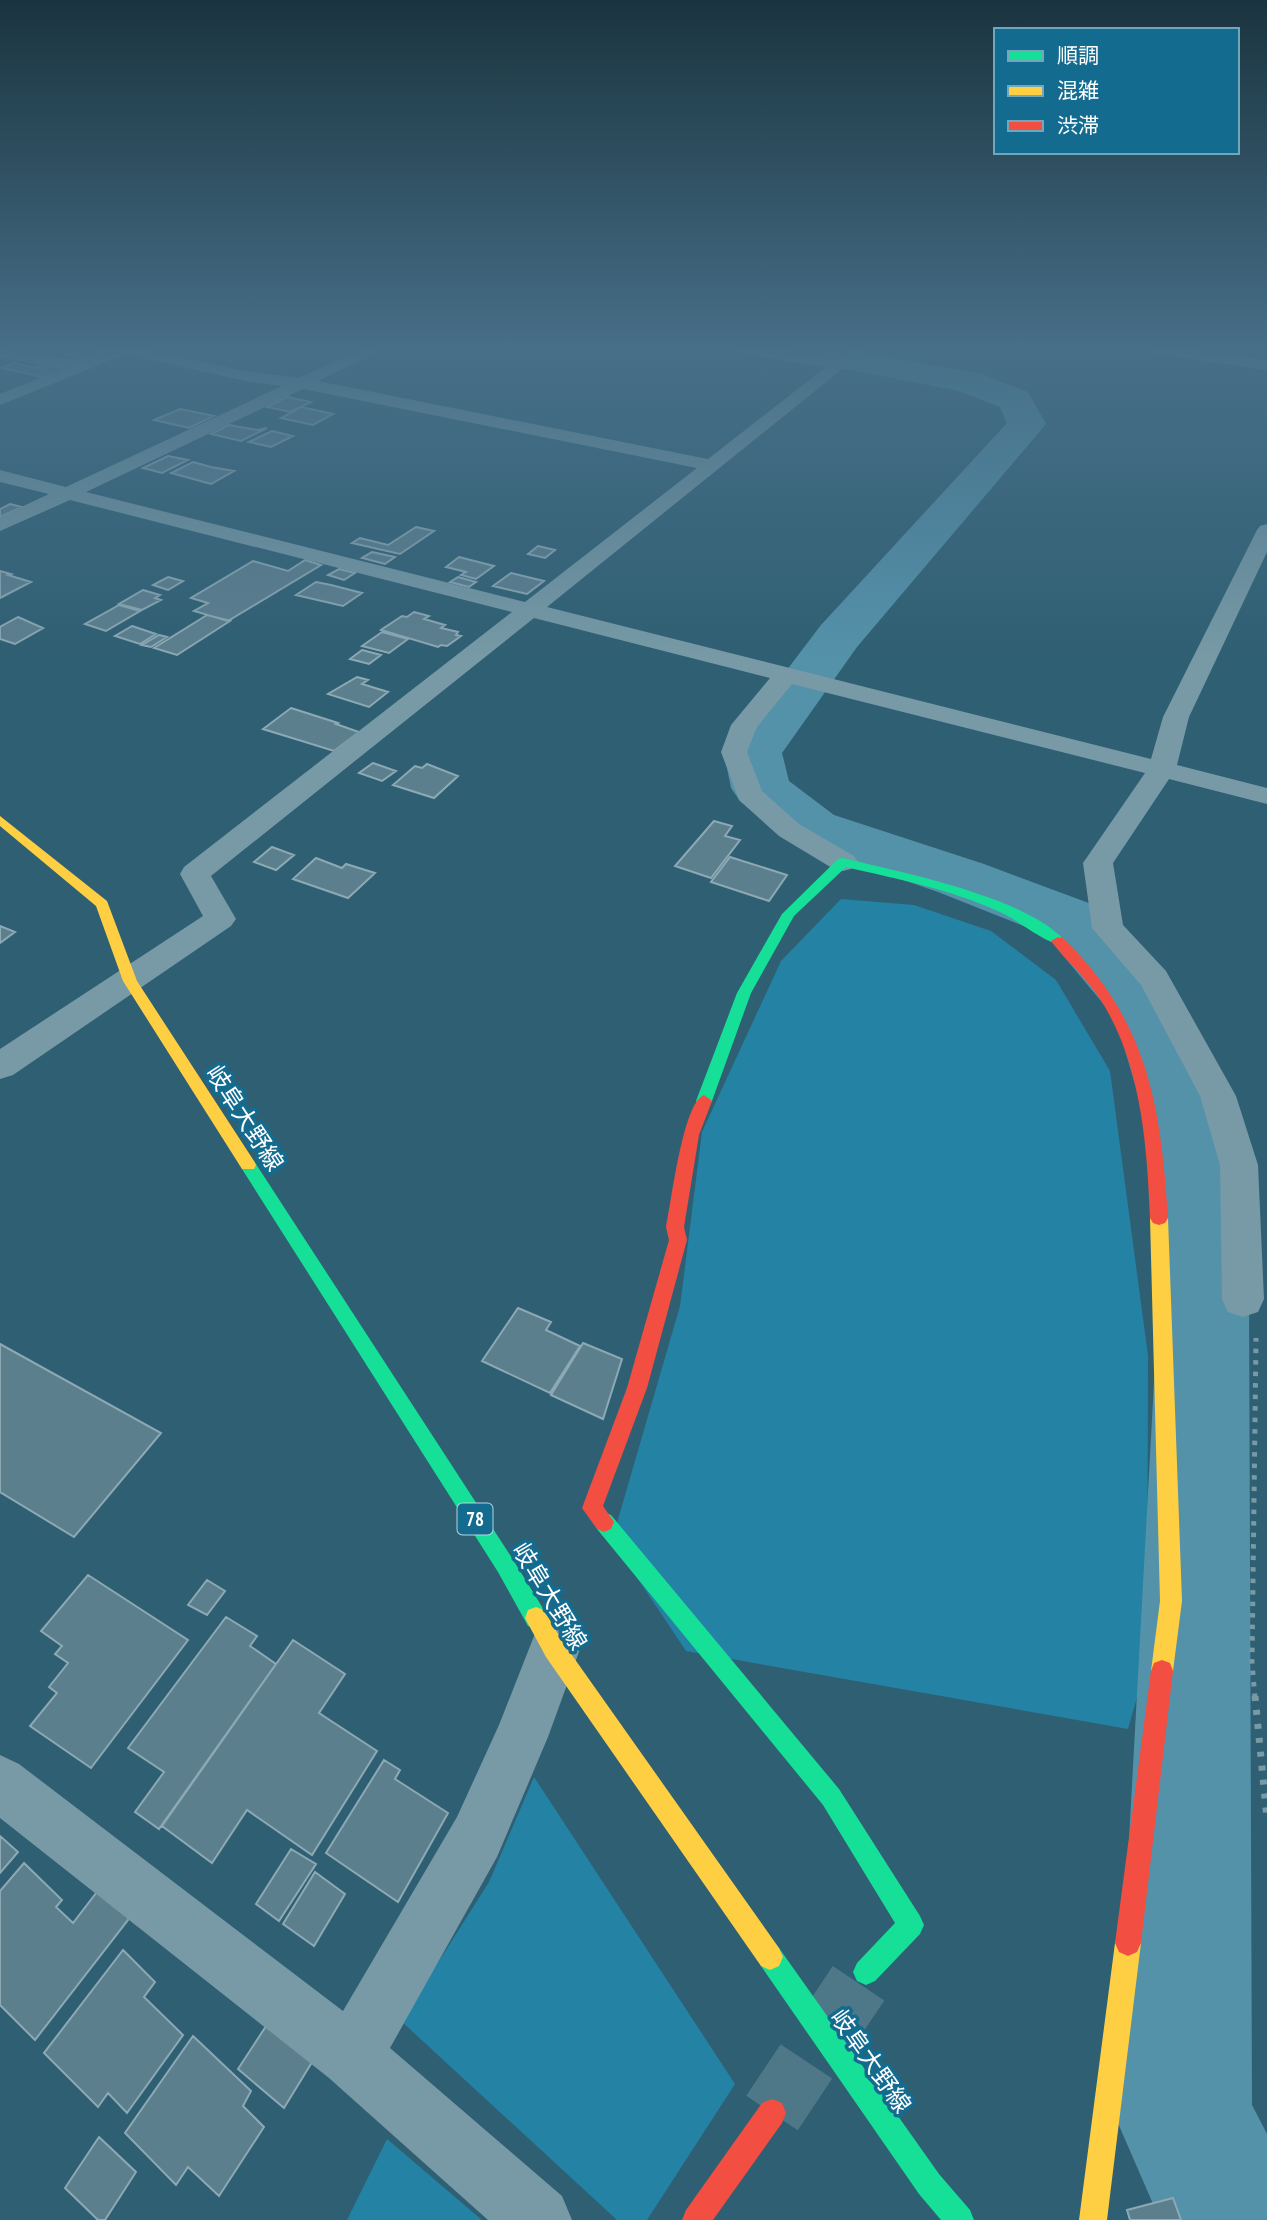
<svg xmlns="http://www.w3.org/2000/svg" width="1267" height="2220" font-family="'PT Sans Narrow','Noto Sans JP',sans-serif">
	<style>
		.green { fill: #2482a4 }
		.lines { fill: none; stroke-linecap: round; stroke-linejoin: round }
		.river { fill: #5492aa; fill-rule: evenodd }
		.building { fill: #5c7f8e; stroke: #8ca9b4; stroke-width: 2 }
		.secondary-tunnel { stroke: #4e7788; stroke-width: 62; stroke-dasharray: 62 32; stroke-linecap: butt }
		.path-far1 { stroke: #779aa6; stroke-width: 5; stroke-dasharray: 4.5 7; stroke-linecap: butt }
		.path { stroke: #779aa6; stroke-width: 7; stroke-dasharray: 5 9; stroke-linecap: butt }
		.street { fill: #779aa6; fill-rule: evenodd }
		.fast { fill: #16e098; fill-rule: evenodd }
		.slow { fill: #ffcf43; fill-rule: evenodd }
		.jam { fill: #f24e42; fill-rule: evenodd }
		.labels { text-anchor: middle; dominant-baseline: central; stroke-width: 7; stroke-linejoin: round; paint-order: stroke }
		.shield { fill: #136c8f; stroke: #b8d3dd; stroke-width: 2 }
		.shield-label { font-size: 19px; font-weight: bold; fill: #fff }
		.near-street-label { font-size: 24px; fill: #fff; stroke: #136c8f }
	</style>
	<rect width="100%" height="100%" fill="#2f5f73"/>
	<path class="green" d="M841,899L914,905L991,931L1056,980L1110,1071L1148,1356L1147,1662L1128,1729L686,1651L612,1540L680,1306L702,1132L781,961Z
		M534,1777L735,2084L647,2220H617L401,2021L489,1882Z
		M387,2139L482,2220H347Z"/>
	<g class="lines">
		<path class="river" d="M779,349H848L981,374L1028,392L1046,424L857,647L782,753L789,781L834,815L984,864L1094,905L1176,993L1186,1011L1228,1129L1249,1291L1252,2105L1267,2134V2220H1160L1114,2114L1159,1291L1148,1129L1116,1019L1046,935L938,892L790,841L740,801L731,788L724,753L821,625L1007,423L1000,407L959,391L796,359L784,356Z"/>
	</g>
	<path class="building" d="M84,349H112L84,359L67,355Z
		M15,363L34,368L45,364L69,369L46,378L1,368Z
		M287,397L311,402L290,412L267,407Z
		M301,407L333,414L313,425L281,418Z
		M180,409L214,416L189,428L154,420Z
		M229,425L257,430L267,428L241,441L211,434Z
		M272,431L293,436L271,447L249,442Z
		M168,456L188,460L162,473L143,468Z
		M193,462L211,467L234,471L211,484L171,473Z
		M10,504L22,507L0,517V509Z
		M416,527L434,531L400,554L352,543L360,538L388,545Z
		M538,546L555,550L545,558L528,554Z
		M372,552L395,557L385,564L362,558Z
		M459,557L494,566L476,579L461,575L466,572L446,567Z
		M305,560L321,565L228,621L194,611L208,603L191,598L253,561L288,571Z
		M339,569L355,573L344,580L328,575Z
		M0,571L11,574L8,575L31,582L0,598Z
		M511,573L544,581L527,594L493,586Z
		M168,577L183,581L168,590L153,585Z
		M458,577L476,582L469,587L450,582Z
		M316,582L331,585L362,593L343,606L296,595Z
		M143,590L160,595L155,598L161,600L142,610L119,604Z
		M119,605L140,611L106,631L85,624Z
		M414,612L429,616L424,619L445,625L441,628L458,632L456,635L461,636L447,646L441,645L438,647L381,630L402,616L407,617Z
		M207,615L230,621L177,655L154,648Z
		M18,617L43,628L15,644L0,639V627Z
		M132,626L156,634L140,644L115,636Z
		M382,632L408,639L389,653L362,646Z
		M159,635L167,637L151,647L142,645Z
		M362,650L381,655L369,664L350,659Z
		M357,677L368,680L362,684L388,692L369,707L328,694Z
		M291,708L338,723L336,724L359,732L334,751L263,729Z
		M373,763L396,771L382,781L359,773Z
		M427,764L458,776L434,798L393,785L415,766L422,768Z
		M714,821L732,826L725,836L740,840L711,878L675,866Z
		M272,847L294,855L276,870L254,862Z
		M730,857L787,875L769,901L711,882Z
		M316,858L342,868L346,864L375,873L348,898L293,879Z
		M0,926L15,932L0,943Z
		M518,1308L551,1322L546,1330L580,1346L550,1393L482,1361Z
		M583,1343L622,1359L603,1419L551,1395Z
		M0,1344L161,1433L74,1537L0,1492Z
		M88,1575L188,1640L91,1768L30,1726L57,1693L49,1687L68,1663L55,1654L62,1646L41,1631Z
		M207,1580L225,1591L207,1615L188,1605Z
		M226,1617L257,1636L250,1646L276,1664L159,1829L135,1812L164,1772L128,1748Z
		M293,1640L345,1674L319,1713L377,1751L312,1855L247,1810L212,1863L162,1826Z
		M384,1760L400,1770L395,1779L448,1813L398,1902L326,1853Z
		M0,1836L18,1852L0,1873Z
		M291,1849L316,1864L279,1921L256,1904Z
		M24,1863L62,1900L56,1907L73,1923L100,1888L131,1916L35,2040L0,2005V1891Z
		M315,1872L345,1894L314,1946L283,1924Z
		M123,1950L155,1982L144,1997L183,2035L127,2113L108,2093L98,2107L44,2053Z
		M272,2017L317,2054L284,2108L238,2069Z
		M193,2036L251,2091L243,2106L264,2127L219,2196L188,2167L176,2185L125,2133Z
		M99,2137L136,2172L105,2220H98L65,2188Z
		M1173,2198L1181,2220H1130L1127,2210Z"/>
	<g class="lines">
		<path class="secondary-tunnel" d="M772,2113L866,1972"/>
		<path class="path-far1" d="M1255,1698L1252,1663L1256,1338"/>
		<path class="path" d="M1255,1696L1267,1819"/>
		<path class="street" d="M0,349L82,361L112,349H143L245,371L299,378L361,349H381L379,352L318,381L708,459L826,367L742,354L734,349H770L836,359L850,349H867L547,607L1151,759L1163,717L1257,530L1260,526L1267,524V552L1189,717L1177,765L1267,788V804L1169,779L1113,863L1123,925L1166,971L1236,1096L1258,1165L1264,1299L1258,1312L1243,1317L1228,1312L1222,1299L1220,1165L1200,1096L1141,985L1092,928L1083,863L1145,773L792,684L757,727L747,752L762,791L799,824L854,856L858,862L854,868L843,871L832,868L779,836L739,800L721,752L731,725L770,678L534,618L211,876L236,919L231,926L13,1075L0,1079V1049L203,916L180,874L184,867L512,612L70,500L0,531V517L49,494L0,482V470L66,487L282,386L245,381L126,354L0,405V394L65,368L0,358ZM303,389L697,468L525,602L86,492Z
			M1147,349H1186L1267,360V370L1155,354Z
			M554,1623L572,1631L580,1649L548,1737L497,1857L390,2048L562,2196L572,2220H488L329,2078L0,1818V1755L19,1764L343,2011L457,1817L499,1725L536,1631Z"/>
		<path class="fast" d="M843,858C899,872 1028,897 1065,941L1063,944C1051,947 1020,922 1006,915C956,890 900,880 846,867L794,916L751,993L712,1101L710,1105H698L696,1101L737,993L782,914L838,859Z
			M248,1159L254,1161L512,1558L544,1610L547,1618L544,1626L536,1629L528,1626L498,1572L242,1169L240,1165L242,1161Z
			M604,1512L611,1515L839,1789L920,1916L924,1925L920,1934L875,1981L866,1985L857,1981L853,1972L857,1963L895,1923L823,1805L597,1529L594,1522L597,1515Z
			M770,1944L779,1948L939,2174L970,2210L974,2220H941L919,2194L761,1966L757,1957L761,1948Z"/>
		<path class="slow" d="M0,816L107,901L137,981L254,1161L256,1165L254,1169H242L123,981L96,906L0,826Z
			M1159,1211L1165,1213L1168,1218L1182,1601L1173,1671L1170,1679L1162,1682L1154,1679L1151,1671L1160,1601L1150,1218L1153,1213Z
			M536,1607L544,1610L562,1641L779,1948L783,1957L779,1966L770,1970L761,1966L546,1657L525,1618L528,1610Z
			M1128,1930L1137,1934L1141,1943L1107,2220H1079L1115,1943L1119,1934Z"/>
		<path class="jam" d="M1058,937L1063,938C1147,1020 1161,1104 1168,1218L1165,1223L1159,1225L1153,1223L1150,1218C1147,1144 1141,1062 1100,999C1086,977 1066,961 1051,941Z
			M704,1095L712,1101L699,1135L684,1227L687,1240L647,1388L603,1506L614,1522L611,1529L604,1532L597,1529L582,1508L627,1388L669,1240L666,1227C671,1204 683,1102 704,1095Z
			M1162,1660L1170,1663L1173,1671L1141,1943L1137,1952L1128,1956L1119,1952L1115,1943L1151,1671L1154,1663Z
			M772,2099L782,2103L786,2113L782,2123L713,2220H682L686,2210L762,2103Z"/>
	</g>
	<linearGradient id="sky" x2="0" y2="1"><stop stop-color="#1a343f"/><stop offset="0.53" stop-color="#476f88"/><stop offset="1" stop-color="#476f88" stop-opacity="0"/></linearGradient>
	<rect width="1267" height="659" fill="url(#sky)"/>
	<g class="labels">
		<rect class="shield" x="457.5" y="1503.5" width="35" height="31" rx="5"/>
		<g class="shield-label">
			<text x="475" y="1519">78</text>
		</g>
		<g class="near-street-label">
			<text transform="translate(245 1118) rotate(57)">岐阜大野線</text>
			<text transform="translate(550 1596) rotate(59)">岐阜大野線</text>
			<text transform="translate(871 2061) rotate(55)">岐阜大野線</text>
		</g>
	</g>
	<rect x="994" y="28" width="245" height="126" fill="#136c8f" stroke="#71a7bc" stroke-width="2"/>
	<rect x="1008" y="51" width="35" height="10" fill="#16e098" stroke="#71a7bc" stroke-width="2"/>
	<text x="1057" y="63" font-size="21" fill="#ffffff">順調</text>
	<rect x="1008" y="86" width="35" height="10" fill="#ffcf43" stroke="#71a7bc" stroke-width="2"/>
	<text x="1057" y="98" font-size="21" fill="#ffffff">混雑</text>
	<rect x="1008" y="121" width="35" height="10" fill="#f24e42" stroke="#71a7bc" stroke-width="2"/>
	<text x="1057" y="133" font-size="21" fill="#ffffff">渋滞</text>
</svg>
